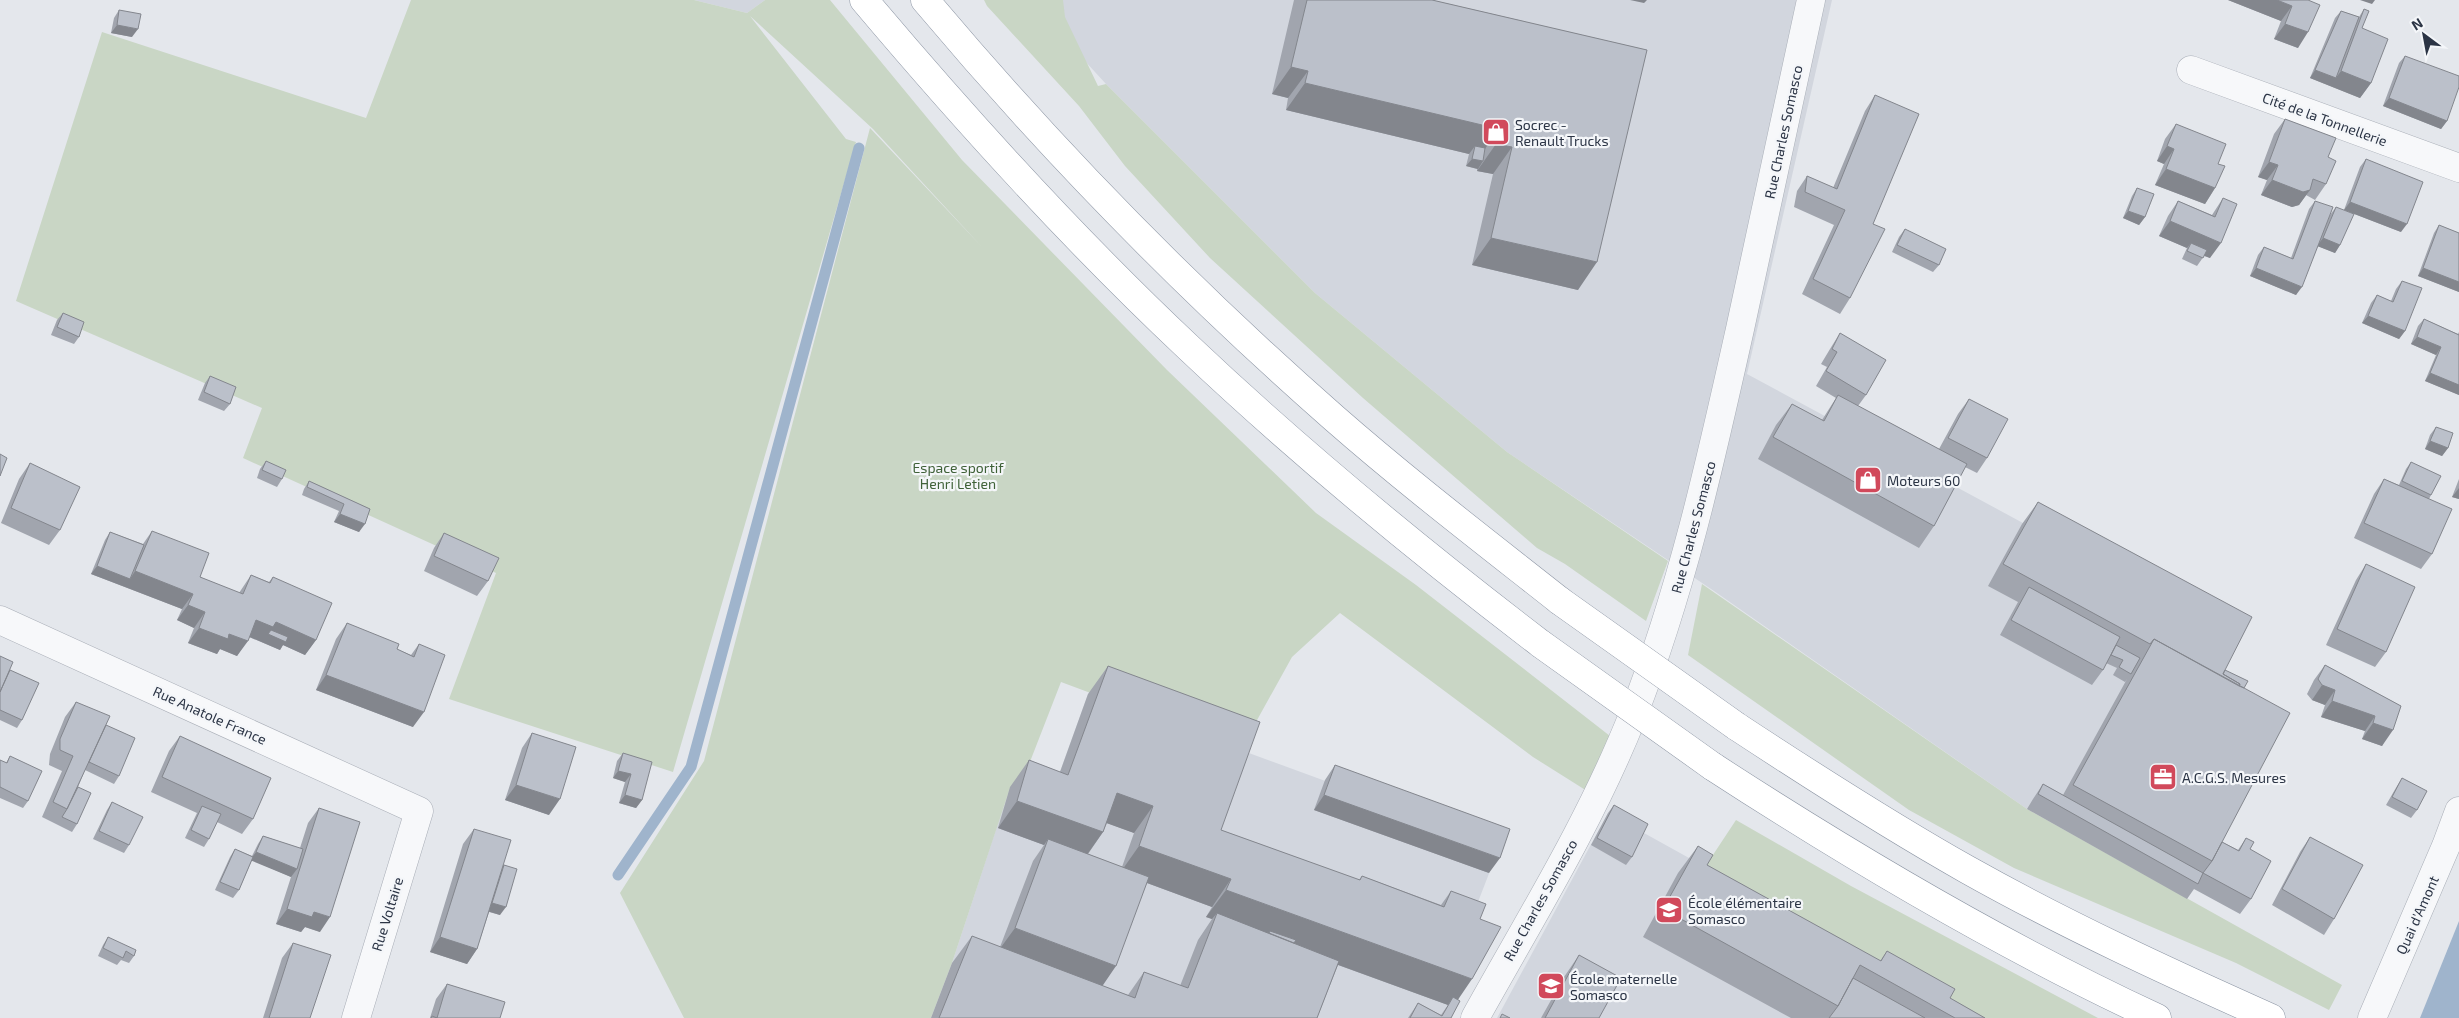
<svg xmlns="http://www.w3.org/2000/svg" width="2459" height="1018" font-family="'Exo 2',sans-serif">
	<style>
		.built { fill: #d2d6de }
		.green { fill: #c9d6c5 }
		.water { fill: #9fb4cc }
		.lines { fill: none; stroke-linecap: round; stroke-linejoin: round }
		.stream { stroke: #9fb4cc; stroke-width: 11 }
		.street-casing { stroke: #a9aeb7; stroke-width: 29 }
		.highway-casing { stroke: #8b94a3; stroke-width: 29 }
		.street { stroke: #f7f8fa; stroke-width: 28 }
		.highway { stroke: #fff; stroke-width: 28 }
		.highway-bridge-casing { stroke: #8b94a3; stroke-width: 29; stroke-linecap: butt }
		.highway-bridge { stroke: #fff; stroke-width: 28 }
		.wall { fill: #a1a5ae; fill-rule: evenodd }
		.shaded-wall { fill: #83868d }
		.building { fill: #bbc0ca; stroke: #83868d }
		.labels { text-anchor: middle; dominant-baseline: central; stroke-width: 4.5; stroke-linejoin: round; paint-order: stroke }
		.street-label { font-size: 14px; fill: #2b3445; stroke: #f4f6f9 }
		.poi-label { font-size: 14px; fill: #2b3445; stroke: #f4f6f9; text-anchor: start }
		.park-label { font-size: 14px; fill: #3f6138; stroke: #f4f6f9 }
	</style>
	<rect width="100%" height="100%" fill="#e4e7ec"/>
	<path class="built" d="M694,0H765L747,13Z
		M1029,0H1832L1747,374L2238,639L2218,676L2271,741L2187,899L2027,809L1714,591L1507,452L1315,293L1106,84Z
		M1088,694L1500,845L1461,946L1447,1018H931L952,963L1010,787L1049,802Z
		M1608,813L1977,1018H1497Z"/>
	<path class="green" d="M411,0H694L747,13L765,0H830L962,160L1167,370L1316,513L1416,585L1610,736L1587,791L1533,757L1340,613L1292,657L1241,749L1061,682L1019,790L1010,788L952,963L931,1018H684L620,893L704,761L870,128L982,247L873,129L750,16L846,139L856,142L673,772L449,699L496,573L243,458L262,408L16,301L102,32L366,118Z
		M984,0H1063L1065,17L1098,86L1106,84L1315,293L1507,452L1668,561L1646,621L1565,564L1537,548L1363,398L1210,258L1125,166L1079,106L987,6Z
		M1702,584L2027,809L2342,985L2329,1010L2236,963L2014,868L1909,810L1688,655Z
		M1736,820L1851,886L2098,1018H1976L1705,867Z"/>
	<path class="water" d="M2459,921V1018H2420Z"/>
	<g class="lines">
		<path class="stream" d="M618,875L691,767L859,148"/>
		<g class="street-casing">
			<path id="street" d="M2191,70L2459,168
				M0,620L419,811L356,1018
				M1475,1018C1530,919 1591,821 1633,715C1682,591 1711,459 1740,329C1764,219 1787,110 1811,0
				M2372,1018L2446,846L2459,811"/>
		</g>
		<g class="highway-casing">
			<path id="highway" d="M864,0C966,121 1072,238 1188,347C1300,453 1418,550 1541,644
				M925,0C1051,150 1187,289 1334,418C1407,482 1484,541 1560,601
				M1736,726C1812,776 1888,825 1968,870C2066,925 2168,972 2271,1018
				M1712,766C1855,859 2002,946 2157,1018"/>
		</g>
		<use href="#street" class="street"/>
		<use href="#highway" class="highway"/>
		<g class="highway-bridge-casing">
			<path id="highway-bridge" d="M1560,601L1736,726
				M1541,644L1712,766"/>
		</g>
		<use href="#highway-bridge" class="highway-bridge"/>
	</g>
	<path class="wall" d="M1294,0H1432L1647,50L1578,290L1472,265L1493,174L1477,171V169L1466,166L1469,154L1286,110L1288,98L1272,94Z
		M2228,0H2308L2298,48L2274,39L2281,21Z
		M2364,9L2362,28L2371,83L2360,98L2310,78L2335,18L2341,11L2359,17Z
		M119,10L132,37L111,33L114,18Z
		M2405,56L2447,121L2441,129L2383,106L2399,63Z
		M1875,95L1873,224L1850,298L1840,314L1802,294L1834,225L1794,207L1797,191L1807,176L1833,188L1865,111Z
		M2285,119L2328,157L2326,184L2315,200L2306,195L2299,205L2292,207L2261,195L2267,180L2258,177L2274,134Z
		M2176,124L2215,188L2205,204L2155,185L2164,164L2157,161L2165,139Z
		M2366,159L2401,232L2344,210L2360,167Z
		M2137,188L2145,217L2139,225L2123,218L2132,196Z
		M2223,198L2210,258L2204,256L2197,266L2182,259L2187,248L2159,236L2168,216L2178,201L2212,215Z
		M2315,201L2324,229L2330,215L2336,207L2340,245L2335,253L2318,246L2296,295L2250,276L2258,255L2264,247L2291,258L2309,209Z
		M2439,225L2459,233V292L2418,276L2434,233Z
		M1905,229L1939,265L1933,272L1892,252L1899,237Z
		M2402,281L2405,331L2399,339L2362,323L2371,303L2377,295L2391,301L2396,289Z
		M63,313L79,337L74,344L51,335L57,320Z
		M2424,319L2458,334L2459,332V395L2425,381L2436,355L2411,344L2418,326Z
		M1840,333L1866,395L1858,406L1939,449L1958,414L1969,399L1987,458L1977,473L1965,467L1934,526L1919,548L1758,459L1776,425L1792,404L1822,420L1836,398L1816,386L1827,367L1821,364L1830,349Z
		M210,376L230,404L224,411L198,400L205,383Z
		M2436,427L2448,448L2442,456L2425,449L2430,435Z
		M266,461L282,479L277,487L257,478L260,469Z
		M2411,462L2431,495L2429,499L2432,554L2421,569L2354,538L2374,494L2384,479L2399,485L2406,469Z
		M30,463L60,530L49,545L1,523L19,479Z
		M2459,479V499L2452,497Z
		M309,481L370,509L359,532L334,522L339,511L302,495L304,489Z
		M2038,502L2225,670L2244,688L2222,842L2238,850L2246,838L2250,849L2251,899L2240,914L2194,889L2187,899L2027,809L2033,799L2043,784L2063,795L2127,679L2125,682L2113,675L2117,668L2106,663L2103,670L2092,685L2000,635L2018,602L1988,586L2022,524Z
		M152,531L200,577L239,593L251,575L269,582L273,577L316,640L305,655L283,645L280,650L249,637L237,656L220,649L217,654L188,643L194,628L177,620L182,609L91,574L105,540L110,532L143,544Z
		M444,533L488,581L477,596L424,571L434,548Z
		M2366,564L2386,652L2375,667L2326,645L2356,580Z
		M347,623L397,649L411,655L419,644L413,727L316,690L336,639Z
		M0,656L10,670L22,720L17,728L0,720Z
		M2325,665L2401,706L2382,746L2362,739L2365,731L2321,717L2325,705L2312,700L2307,694L2314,680Z
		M1108,666L1221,830L1359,880L1362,876L1441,905L1451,891L1480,919L1458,1000L1451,1018H1408L1418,1003L1441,1015L1448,1005L1338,965L1317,1018H931L952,963L972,936L1000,947L1033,861L1044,845L998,828L1010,787L1029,760L1060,772L1088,694ZM1107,823L1134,833L1122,867L1088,854L1103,832ZM1147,883L1212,907L1206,917L1212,919L1198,940L1180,986L1144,972L1128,995L1102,986Z
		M76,702L106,725L119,776L114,784L85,770L78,787L77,824L72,832L42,817L62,771L49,765L50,754L65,717Z
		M532,733L549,815L505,800L522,748Z
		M180,736L253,819L242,834L217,822L209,839L204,847L185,838L197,813L151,792L169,751Z
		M623,753L642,800L636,808L619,803L625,782L613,778L617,761Z
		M10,756L28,801L23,808L0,798V760L6,763Z
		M1335,765L1489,873L1314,810L1325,780Z
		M2402,778L2417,810L2411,818L2386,805L2397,786Z
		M112,802L129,845L124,853L93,839L107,810Z
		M1614,805L1632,857L1626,865L1591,845L1608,813Z
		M319,808L320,932L305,927L301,932L276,924L291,877L252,860L239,890L233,898L215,890L230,857L235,849L252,856L258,844L263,836L300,848L308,823Z
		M474,829L504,865L500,915L489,912L477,949L467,964L430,952L463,844Z
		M2310,837L2334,919L2324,935L2272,905L2300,852Z
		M1698,846L1707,865L1880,961L1887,951L1950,998L1985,1018H1791L1643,937L1678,873Z
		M108,937L134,956L129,963L121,960L117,965L98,956L103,945Z
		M293,943L310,1018H263L282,958Z
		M1579,955L1599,1018H1541L1564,977Z
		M447,984L500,1018H430L436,999Z"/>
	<path class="shaded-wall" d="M1630,0H1647L1644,3Z
		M2228,0H2277L2292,6L2281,21Z
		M2360,0H2375L2372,4Z
		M2285,24L2308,32L2298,48L2274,39Z
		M117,25L138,29L132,37L111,33Z
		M1291,67L1308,71L1288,98L1272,94Z
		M2315,70L2336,78L2330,86L2310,78Z
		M2341,71L2371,83L2360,98L2330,86Z
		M1305,83L1499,129L1480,156L1475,146L1469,154L1286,110Z
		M2389,98L2447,121L2441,129L2383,106Z
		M1496,144L1512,147L1493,174L1477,171Z
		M2167,146L2174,149L2164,164L2157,161Z
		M1472,159L1483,161L1478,169L1466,166Z
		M2269,162L2278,165L2267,180L2258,177Z
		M2166,169L2215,188L2205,204L2155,185Z
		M2272,180L2310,190L2299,205L2292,207L2261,195Z
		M2350,202L2407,224L2401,232L2344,210Z
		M2128,211L2145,217L2139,225L2123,218Z
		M2170,221L2221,243L2210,258L2188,249L2191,243L2187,248L2159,236Z
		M1491,238L1597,262L1578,290L1472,265Z
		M2323,238L2340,245L2335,253L2317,246Z
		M2256,268L2302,287L2296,295L2250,276Z
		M2423,268L2459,282V292L2418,276Z
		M2368,316L2405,331L2399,339L2362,323Z
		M2417,337L2441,347L2436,355L2411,344Z
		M2430,373L2459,385V395L2425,381Z
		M2430,441L2448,448L2442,456L2425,449Z
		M2459,488V499L2452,497Z
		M340,514L365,524L359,532L334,522Z
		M97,566L130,579L125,587L91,574Z
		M135,571L193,594L182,609L125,587Z
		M188,605L205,612L194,628L177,620Z
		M256,620L276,622L316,640L305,655L283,645L280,650L245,635Z
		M199,628L229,634L248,641L237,656L220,649L217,654L188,643Z
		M326,675L424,712L413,727L316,690Z
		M2322,685L2335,690L2325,705L2312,700Z
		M2332,701L2375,716L2365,731L2321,717Z
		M2373,723L2393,730L2382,746L2362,739Z
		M618,771L631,774L625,782L613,778Z
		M516,785L560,799L549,815L505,800Z
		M1117,793L1153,806L1134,833L1098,820Z
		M625,795L642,800L636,808L619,803Z
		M1324,795L1500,858L1489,873L1314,810Z
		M1017,801L1103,832L1084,859L1048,839L1044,845L998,828Z
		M1139,846L1231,879L1212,907L1120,873Z
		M256,852L297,869L291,877L250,860Z
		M1226,890L1472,979L1453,1007V997L1448,1005L1267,939L1270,931L1265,938L1217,913L1212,919L1206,917Z
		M489,902L506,907L500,915L484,910Z
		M287,909L314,912L330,917L320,932L305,927L301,932L276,924Z
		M1015,928L1116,966L1101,988L999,950Z
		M440,937L477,949L467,964L430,952Z"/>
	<path class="building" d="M1307,0H1432L1647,50L1597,262L1491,238L1512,147L1496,144L1499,129L1305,83L1308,71L1291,67Z
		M2277,0H2308L2320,5L2308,32L2285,24L2292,6Z
		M2364,9L2369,11L2362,28L2388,39L2371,83L2341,71Z
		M119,10L141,14L138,29L117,25Z
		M2341,11L2359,17L2336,78L2315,70Z
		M2405,56L2459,76V87L2447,121L2389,98Z
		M1875,95L1919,114L1873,224L1885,229L1850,298L1813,279L1845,210L1805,192L1807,176L1837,189Z
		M2285,119L2336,138L2328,157L2336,161L2326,184L2313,179L2310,190L2303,192L2272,180L2278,165L2269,162Z
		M2176,124L2226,144L2218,164L2225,166L2215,188L2166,169L2174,149L2167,146Z
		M1475,146L1485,148L1483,161L1472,159Z
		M2366,159L2423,182L2407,224L2350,202Z
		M2137,188L2154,194L2145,217L2128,211Z
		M2223,198L2237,204L2221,243L2170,221L2178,201L2215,217Z
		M2315,201L2333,207L2302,287L2256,268L2264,247L2293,259Z
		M2336,207L2354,214L2340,245L2323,238Z
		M2439,225L2459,233V282L2423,268Z
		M1905,229L1946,249L1939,265L1897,245Z
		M2191,243L2207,250L2203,258L2187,251Z
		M2402,281L2422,288L2405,331L2368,316L2377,295L2393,302Z
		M63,313L84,322L79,337L57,327Z
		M2424,319L2459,335V385L2430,373L2441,347L2417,337Z
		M1840,333L1886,360L1866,395L1826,371L1837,352L1832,349Z
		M210,376L236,387L230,404L204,392Z
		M1838,395L1967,464L1934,526L1773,437L1792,404L1824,421Z
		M1969,399L2008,419L1987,458L1948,438Z
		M2436,427L2453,433L2448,448L2430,441Z
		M0,454L7,458L0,476Z
		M266,461L286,470L282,479L262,470Z
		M2411,462L2441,476L2431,495L2402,481Z
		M30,463L80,487L60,530L11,508Z
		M2384,479L2452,509L2432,554L2364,523Z
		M309,481L370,509L365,524L340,514L344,504L307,487Z
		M2038,502L2252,617L2223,674L2240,684L2239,686L2154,639L2150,644L2003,564Z
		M152,531L209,553L200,577L243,594L251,575L270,583L273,577L332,603L316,640L276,622L273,627L256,620L248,641L229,634L228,639L199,628L205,612L188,605L193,594L135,571Z
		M110,532L144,545L130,579L97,566Z
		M444,533L499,558L488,581L434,556Z
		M2366,564L2415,587L2386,652L2337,629Z
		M2029,587L2120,637L2103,670L2011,620Z
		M347,623L399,644L397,649L414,657L419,644L445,655L424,712L326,675Z
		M271,630L288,637L286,642L268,634Z
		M2154,639L2290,713L2212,861L2073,785Z
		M2116,645L2140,658L2131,674L2119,667L2123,660L2111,655Z
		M0,656L13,662L0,692Z
		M2325,665L2401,706L2393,730L2373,723L2375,716L2332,701L2335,690L2322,685L2318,679Z
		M1108,666L1260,722L1221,830L1360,880L1362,876L1444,907L1451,891L1486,904L1480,919L1501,927L1472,979L1226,890L1231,879L1139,846L1153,806L1117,793L1103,832L1017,801L1029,760L1068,775Z
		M10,670L39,683L22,720L0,710V692Z
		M2225,670L2248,681L2244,688L2239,686L2240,684L2223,674Z
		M76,702L110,716L67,809L53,802L73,756L60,750V739Z
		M106,725L135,738L119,776L89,762Z
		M532,733L576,747L560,799L516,785Z
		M180,736L271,778L253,819L162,777Z
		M623,753L652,762L642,800L625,795L631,774L618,771Z
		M10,756L42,771L28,801L0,787V760L7,763Z
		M1335,765L1510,829L1500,858L1324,795Z
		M2402,778L2427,791L2417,810L2392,797Z
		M2043,784L2203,873L2198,884L2038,794Z
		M78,787L91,793L77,824L62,817L67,809Z
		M112,802L143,817L129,845L99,831Z
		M1614,805L1648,824L1632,857L1597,838Z
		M202,806L221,814L209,839L191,830Z
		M319,808L360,822L330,917L314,912L312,917L287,909Z
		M474,829L511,840L477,949L440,937Z
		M263,836L303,849L297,869L256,852Z
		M2310,837L2363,865L2334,919L2282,889Z
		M2246,838L2254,842L2250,849L2271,861L2251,899L2203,873L2212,861L2222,842L2239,851Z
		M1048,839L1149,877L1116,966L1015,928Z
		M1698,846L1713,855L1707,865L1881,961L1887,951L1955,989L1950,998L1985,1018H1955L1860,965L1838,1006L1663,909Z
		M235,849L253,857L239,890L220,882Z
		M504,865L517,869L506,907L492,903Z
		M1217,913L1339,961L1317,1018H939L972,936L1135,998L1144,972L1188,988Z
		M1270,931L1296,940L1294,943L1269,933Z
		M108,937L136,950L134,956L126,951L123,958L103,948Z
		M293,943L331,955L310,1018H269Z
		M1579,955L1621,978L1599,1018H1545Z
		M1853,978L1925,1018H1829L1838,1006Z
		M447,984L505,1002L500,1018H431L432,1016L437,1018Z
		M1453,997L1460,1001L1451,1018H1410L1418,1003L1442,1016Z
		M1502,1014L1510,1018H1500Z"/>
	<defs>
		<g id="shop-square" transform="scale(1.4375)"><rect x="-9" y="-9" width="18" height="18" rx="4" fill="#d1495b" stroke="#f4f6f9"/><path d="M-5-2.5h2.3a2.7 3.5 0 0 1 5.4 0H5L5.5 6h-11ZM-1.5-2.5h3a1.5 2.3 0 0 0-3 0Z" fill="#fff"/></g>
		<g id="office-square" transform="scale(1.4375)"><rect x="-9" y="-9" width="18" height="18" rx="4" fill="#d1495b" stroke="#f4f6f9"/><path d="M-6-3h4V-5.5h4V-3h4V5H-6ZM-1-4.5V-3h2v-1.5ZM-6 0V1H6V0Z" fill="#fff"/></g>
		<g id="school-square" transform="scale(1.4375)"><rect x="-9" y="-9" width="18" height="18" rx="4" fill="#d1495b" stroke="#f4f6f9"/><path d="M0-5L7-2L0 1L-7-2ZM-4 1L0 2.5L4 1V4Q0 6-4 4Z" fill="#fff"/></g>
	</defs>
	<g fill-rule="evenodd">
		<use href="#shop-square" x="1496" y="132"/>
		<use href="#shop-square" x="1868" y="480"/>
		<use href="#office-square" x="2163" y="777"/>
		<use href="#school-square" x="1669" y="910"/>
		<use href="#school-square" x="1551" y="986"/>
	</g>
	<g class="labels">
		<g class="street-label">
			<text transform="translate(2325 119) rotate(20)">Cité de la Tonnellerie</text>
			<text transform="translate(1783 132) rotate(-78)">Rue Charles Somasco</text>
			<text transform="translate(1693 527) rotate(-75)">Rue Charles Somasco</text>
			<text transform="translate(210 715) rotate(24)">Rue Anatole France</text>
			<text transform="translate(1540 900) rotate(-61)">Rue Charles Somasco</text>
			<text transform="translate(387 914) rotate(-73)">Rue Voltaire</text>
			<text transform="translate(2417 915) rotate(-66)">Quai d'Amont</text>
		</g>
		<g class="poi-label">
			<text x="1515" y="124">Socrec -<tspan x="1515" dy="16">Renault Trucks</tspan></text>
			<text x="1887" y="480">Moteurs 60</text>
			<text x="2182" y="777">A.C.G.S. Mesures</text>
			<text x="1688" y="902">École élémentaire<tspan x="1688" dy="16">Somasco</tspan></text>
			<text x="1570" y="978">École maternelle<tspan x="1570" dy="16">Somasco</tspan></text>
		</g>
		<g class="park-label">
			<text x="958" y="467">Espace sportif<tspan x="958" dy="16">Henri Letien</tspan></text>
		</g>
	</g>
	<g transform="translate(2424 35) rotate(328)" stroke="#f4f6f9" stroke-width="4" paint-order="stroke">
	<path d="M0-4L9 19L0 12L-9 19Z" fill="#2b3445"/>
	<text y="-8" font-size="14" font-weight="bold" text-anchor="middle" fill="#2b3445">N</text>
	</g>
</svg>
